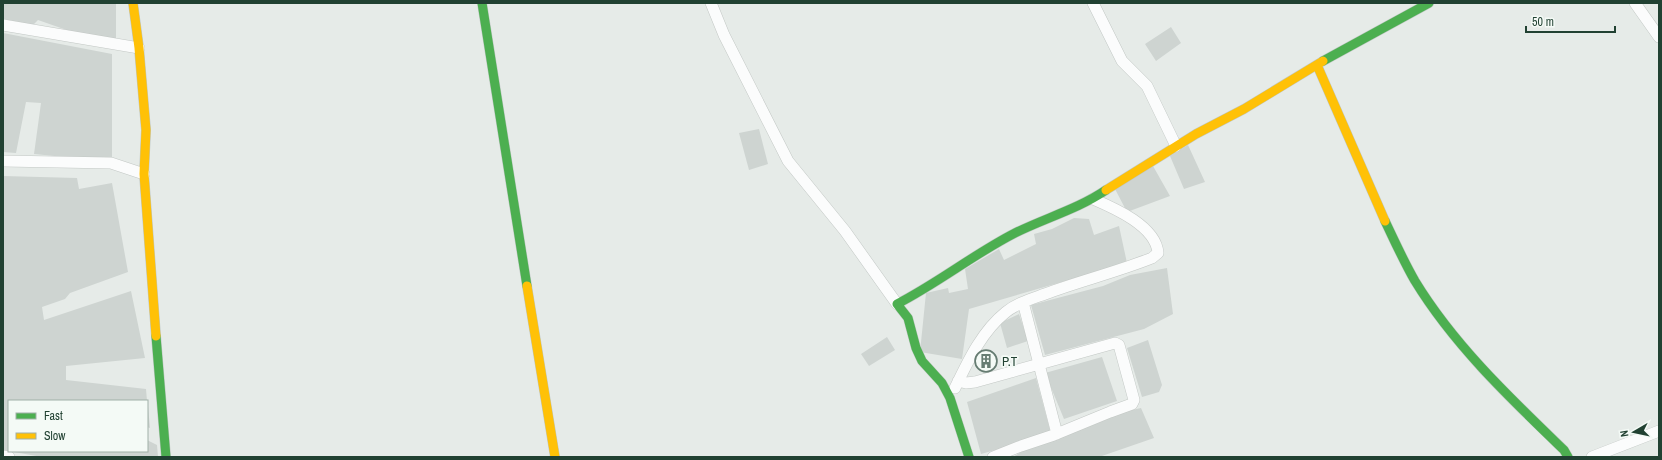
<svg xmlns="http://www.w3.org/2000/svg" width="1662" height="460" font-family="'Archivo Narrow',sans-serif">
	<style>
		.building { fill: #ced4d1 }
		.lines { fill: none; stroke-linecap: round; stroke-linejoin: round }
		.street-casing { stroke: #c3c8c5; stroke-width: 12 }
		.fast-casing { stroke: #bfc7c3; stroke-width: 10 }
		.slow-casing { stroke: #bfc7c3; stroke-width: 10 }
		.street { stroke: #fbfcfc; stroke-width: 11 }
		.fast { stroke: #4caf50; stroke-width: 9 }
		.slow { stroke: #ffc107; stroke-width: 9 }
		.labels { text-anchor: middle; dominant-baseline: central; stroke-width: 3.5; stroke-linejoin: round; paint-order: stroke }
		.poi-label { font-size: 13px; fill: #214132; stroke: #f4faf6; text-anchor: start }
	</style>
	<rect width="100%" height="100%" fill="#e6ebe8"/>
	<path class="building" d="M3,3H116V39L81,35L38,20L33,25L3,19Z
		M1171,27L1181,43L1156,61L1145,44Z
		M3,33L112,54V158L65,157L34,154L41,103L26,102L16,153L3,152Z
		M759,129L768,164L749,170L739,133Z
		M1188,145L1205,182L1184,189L1170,156Z
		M1153,166L1170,196L1127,212L1115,189Z
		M3,176L77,178L79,189L112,183L128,272L70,293L65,299L42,307L44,320L131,291L145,358L66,366V380L146,389L147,401H9V451L3,450Z
		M1074,218L1089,219L1094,235L1119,226L1127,263L969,309L962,359L920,352L926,293L948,288L949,293L968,289L965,269L999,249L1004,260L1036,244L1034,234L1052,229Z
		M1167,268L1173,314L1144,329L1045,355L1031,305L1103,286L1130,275Z
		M1019,314L1028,341L1007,348L1000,323Z
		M887,337L895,350L869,366L861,354Z
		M1148,340L1162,385L1159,392L1142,397L1127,348Z
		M985,356L990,359L986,367L981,363Z
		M1102,357L1117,401L1064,419L1045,373Z
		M1036,378L1051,434L981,454L967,402Z
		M147,407H148L150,428L147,427Z
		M1141,408L1154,438L1099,457H1013L1029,447L1104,416Z
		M147,440L157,445L158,457H42L14,452L147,451Z"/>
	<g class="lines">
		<g class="street-casing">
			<path id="street" d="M711,3L724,35L788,161L845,231L897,304
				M1093,3L1122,61L1147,86L1176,146
				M1635,3L1659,37
				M3,25L139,48
				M3,161L111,163L144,174
				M1023,302L1057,434
				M958,381L966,383L975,382L1115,343L1119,345L1134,400L1132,404L1110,412L1054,435L1021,446L993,457
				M955,388C968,361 982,331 1006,312C1017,303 1031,299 1045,294C1080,281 1117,272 1152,258L1158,253C1156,226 1114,208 1093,199
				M3,456L9,457
				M1592,457L1659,431"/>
		</g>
		<g class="fast-casing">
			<path id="fast" d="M482,3L527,286
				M1323,61L1429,3
				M1385,221C1395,242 1404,262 1415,281C1454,345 1510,398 1564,450L1568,457
				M156,336L166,457
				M969,457L950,398L942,383L922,361L916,348L908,318L897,304C938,283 974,254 1015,233C1045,218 1078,209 1106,190"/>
		</g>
		<g class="slow-casing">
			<path id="slow" d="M133,3L139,48L146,130L144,174L156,336
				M1317,65L1385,221
				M1106,190L1196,134L1244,109L1323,61
				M527,286L555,457"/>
		</g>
		<use href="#street" class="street"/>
		<use href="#fast" class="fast"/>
		<use href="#slow" class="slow"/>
	</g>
	<defs>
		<g id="building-ring" transform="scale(1.15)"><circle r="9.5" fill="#f4faf6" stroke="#667c72" stroke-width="1.5"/><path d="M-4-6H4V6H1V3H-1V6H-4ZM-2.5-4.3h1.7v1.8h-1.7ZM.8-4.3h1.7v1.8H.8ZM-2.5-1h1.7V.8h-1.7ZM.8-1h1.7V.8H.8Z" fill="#667c72"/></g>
	</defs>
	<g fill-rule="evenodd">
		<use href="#building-ring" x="986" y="361"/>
	</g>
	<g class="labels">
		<g class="poi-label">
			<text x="1002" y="361">P.T</text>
		</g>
	</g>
	<rect width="1662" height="460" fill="none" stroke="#214132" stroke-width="8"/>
	<rect x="8" y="400" width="140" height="52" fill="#f4faf6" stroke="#a0b0a8"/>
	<rect x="16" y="413" width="20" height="6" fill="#4caf50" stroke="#a0b0a8"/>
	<text x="44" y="420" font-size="12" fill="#214132">Fast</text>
	<rect x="16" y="433" width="20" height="6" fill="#ffc107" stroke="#a0b0a8"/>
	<text x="44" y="440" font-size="12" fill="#214132">Slow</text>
	<g transform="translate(1634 432) rotate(261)" stroke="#f4faf6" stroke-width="3" paint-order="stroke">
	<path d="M0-3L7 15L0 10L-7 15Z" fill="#214132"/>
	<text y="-6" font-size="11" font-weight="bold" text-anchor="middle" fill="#214132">N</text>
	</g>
	<path d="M1526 26v6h89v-6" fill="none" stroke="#214132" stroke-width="2"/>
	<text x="1532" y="26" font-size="12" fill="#214132" stroke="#f4faf6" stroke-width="3" paint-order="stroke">50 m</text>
</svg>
